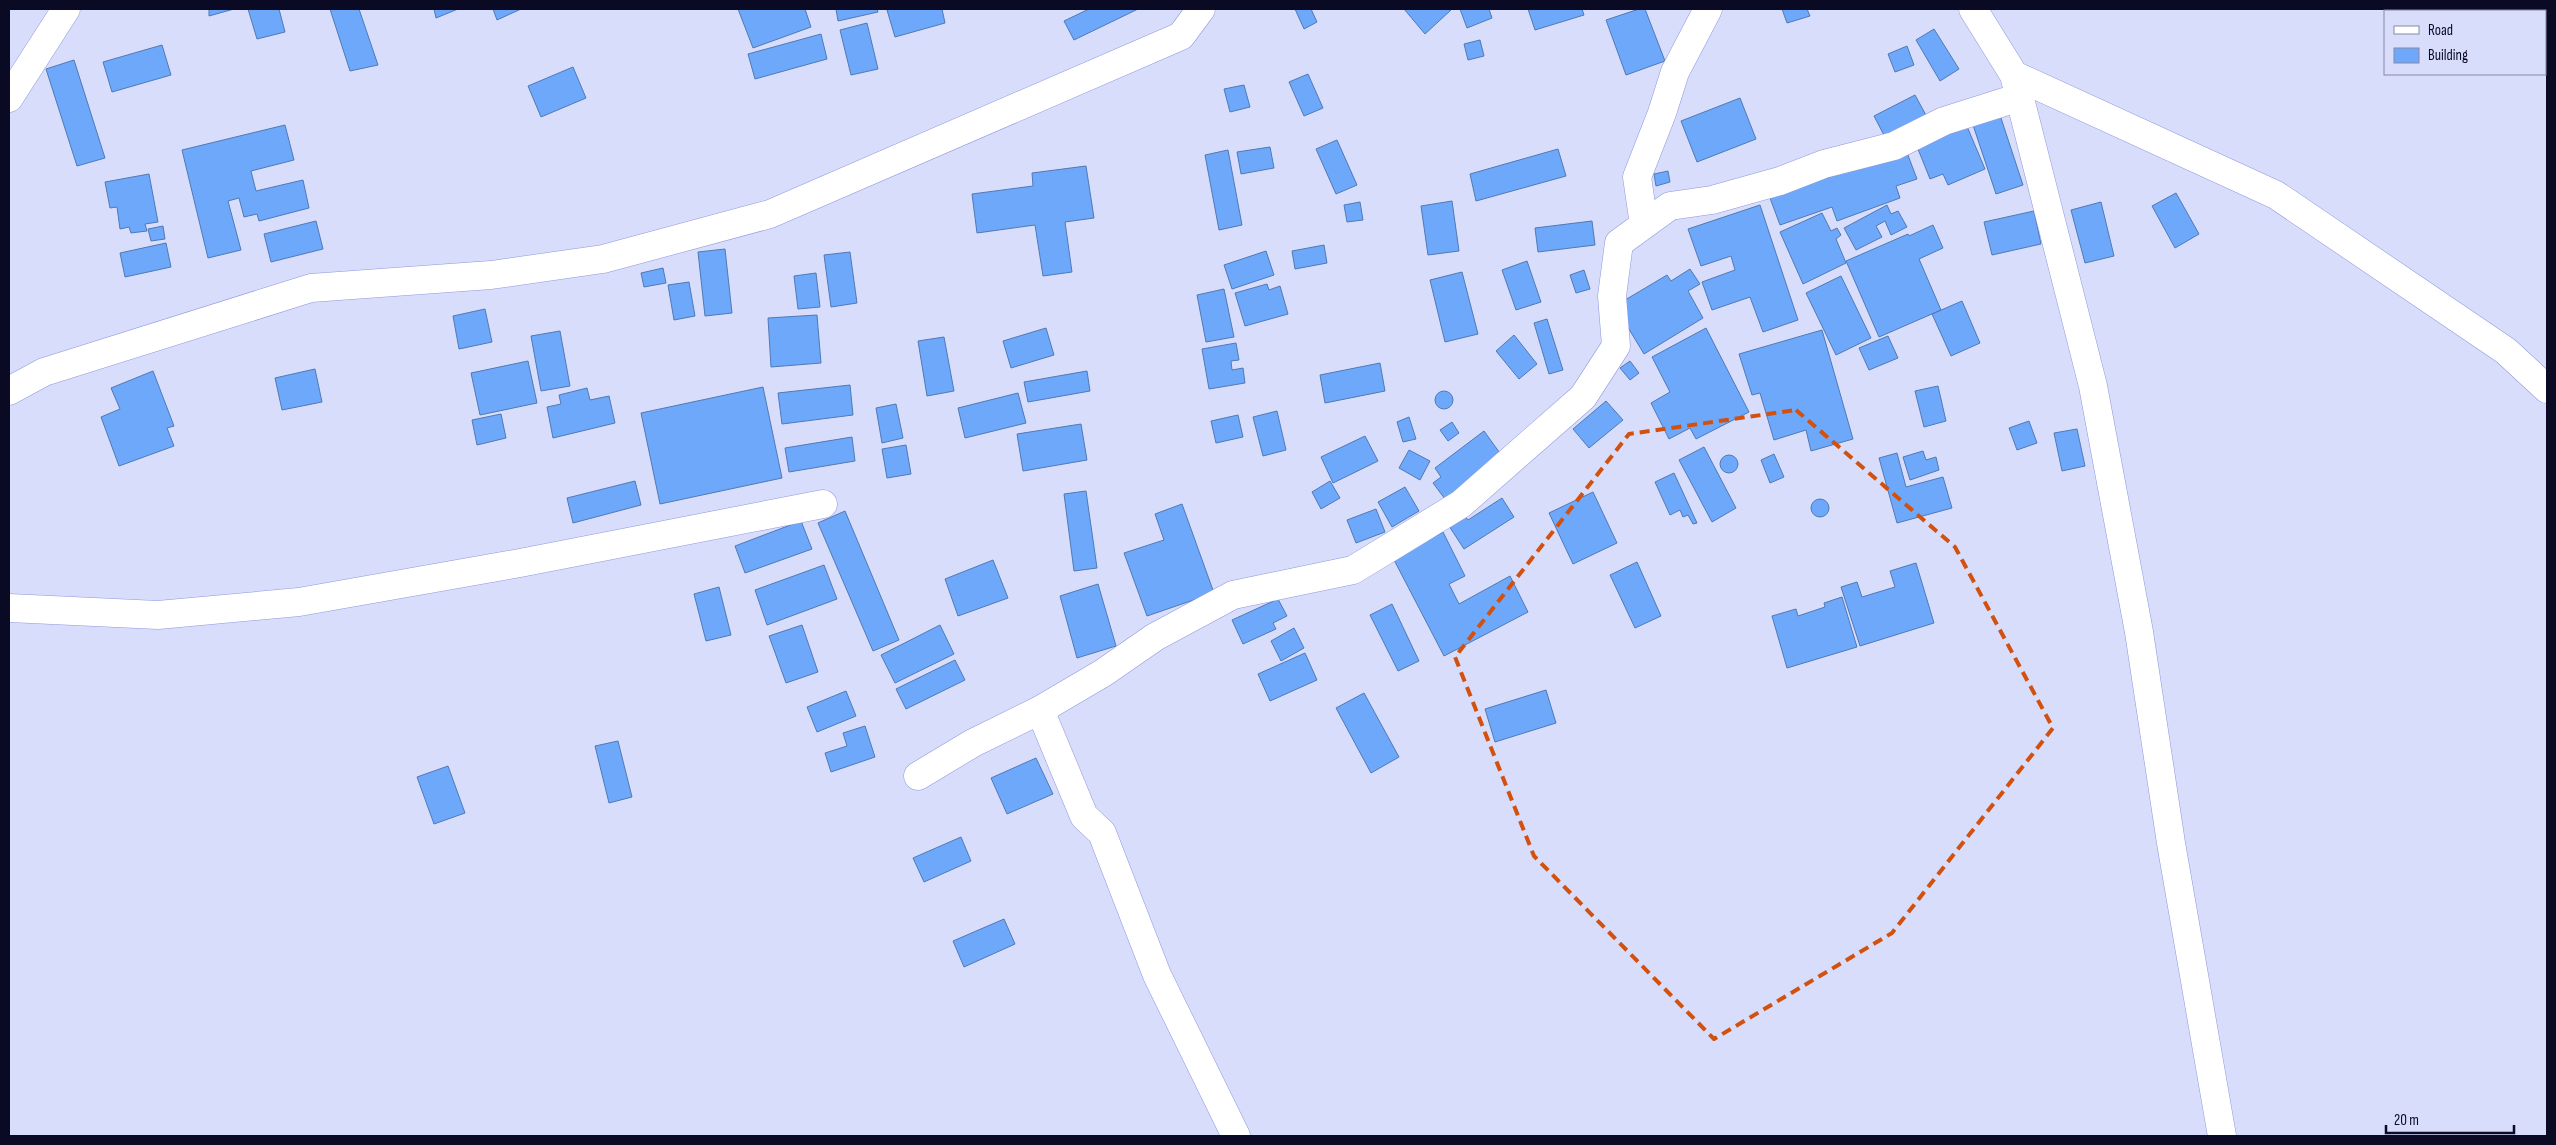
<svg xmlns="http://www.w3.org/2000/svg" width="2556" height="1145" font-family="'Sofia Sans Condensed',sans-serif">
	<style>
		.building { fill: #6ea8fa; stroke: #5079b5 }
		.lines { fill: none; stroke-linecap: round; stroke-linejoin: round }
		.minor-casing { stroke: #8f98de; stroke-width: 29 }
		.minor { stroke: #fff; stroke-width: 28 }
		.marked { fill: none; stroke: #d2510e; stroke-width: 4; stroke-dasharray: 10 6; stroke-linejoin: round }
	</style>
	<rect width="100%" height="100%" fill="#d8ddfb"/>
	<path class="building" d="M209,9H234L209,16Z
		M248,9H279L285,32L257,39Z
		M330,9H359L378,65L350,71Z
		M434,9H458L436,18Z
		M493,9H521L497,20Z
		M738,9H805L811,27L753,48Z
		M836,9H877L878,12L838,21Z
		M891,9H942L945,23L895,37L887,10Z
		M1089,9H1138L1074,40L1064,21Z
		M1295,9H1311L1317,22L1304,29Z
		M1404,9H1450L1451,10L1425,34Z
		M1460,9H1489L1492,18L1467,28Z
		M1528,9H1582L1584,15L1535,30Z
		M1639,9H1645L1665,61L1626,75L1606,20Z
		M1782,9H1807L1810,16L1787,23Z
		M867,23L878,69L851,75L840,30Z
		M1934,29L1959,69L1940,81L1916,40Z
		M821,34L827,59L755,79L748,54Z
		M1480,40L1484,56L1468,60L1464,44Z
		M162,45L171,75L112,92L103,62Z
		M1907,46L1914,65L1895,72L1888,54Z
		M74,60L105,158L77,166L46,69Z
		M573,67L586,98L541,117L528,86Z
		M1308,74L1323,108L1304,116L1289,82Z
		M1244,85L1250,107L1230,112L1224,89Z
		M1915,95L1927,117L1886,139L1874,116Z
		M1740,98L1756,139L1697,162L1681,121Z
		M1999,112L2023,185L1996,194L1972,122Z
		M1966,124L1985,169L1948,185L1943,174L1930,179L1916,144Z
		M285,125L294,160L251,171L256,191L303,180L309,208L259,221L257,214L244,217L239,198L228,201L241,250L208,258L182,150Z
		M1337,140L1357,185L1336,194L1316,149Z
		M1270,147L1274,168L1241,174L1237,152Z
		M1558,149L1566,176L1476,201L1470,174Z
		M1228,150L1242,225L1219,230L1205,155Z
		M1906,150L1917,179L1896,186L1900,198L1837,221L1832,207L1780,225L1770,198Z
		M1086,166L1094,218L1065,222L1072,272L1043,276L1035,225L977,233L972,194L1033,186L1032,173Z
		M1668,171L1670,182L1656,186L1654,174Z
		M149,174L158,222L145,224L147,231L131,233L129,227L120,229L117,207L110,208L105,182Z
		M2176,193L2199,234L2175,248L2152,206Z
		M1452,201L1459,251L1428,255L1421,206Z
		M1360,202L1363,220L1347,222L1344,205Z
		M2101,202L2114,256L2085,263L2071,210Z
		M1760,205L1798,320L1763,332L1750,297L1712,310L1702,282L1735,270L1731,256L1701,266L1688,229Z
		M1887,205L1891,214L1898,211L1907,227L1891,235L1885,221L1876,226L1882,237L1856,250L1844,228Z
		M2034,211L2041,244L1992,255L1984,222Z
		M1822,213L1831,231L1837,228L1841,235L1836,239L1846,263L1803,284L1780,232Z
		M316,221L323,249L271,262L264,234Z
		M1592,221L1595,245L1538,252L1535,228Z
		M1933,225L1943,248L1919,259L1941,310L1879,337L1846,261L1908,234L1909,236Z
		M163,226L165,239L151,241L148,229Z
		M166,243L171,267L125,277L120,253Z
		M1324,245L1327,263L1295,269L1292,251Z
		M725,249L732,313L705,316L698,252Z
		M1266,251L1274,275L1232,289L1224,265Z
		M850,252L857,303L831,307L824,255Z
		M1527,261L1541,302L1516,310L1502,270Z
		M663,268L666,283L644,287L641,273Z
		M1690,269L1700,284L1688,291L1703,318L1644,354L1615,306L1667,275L1671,281Z
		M1584,270L1590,289L1576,293L1570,275Z
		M1462,272L1478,334L1445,342L1430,280Z
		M816,273L820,307L798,309L794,276Z
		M1841,276L1871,338L1836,355L1806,293Z
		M689,282L695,316L674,320L668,285Z
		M1267,284L1269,290L1280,286L1288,314L1245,326L1235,293Z
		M1224,289L1234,337L1206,342L1197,295Z
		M1962,301L1980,343L1951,356L1932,314Z
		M485,309L492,342L459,349L453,316Z
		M817,315L821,363L771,367L768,318Z
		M1547,319L1563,370L1549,374L1534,323Z
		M1046,328L1054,355L1011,368L1003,341Z
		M1706,328L1749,412L1696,439L1690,428L1669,439L1651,403L1670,392L1652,357Z
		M1822,330L1853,439L1811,451L1806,430L1774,440L1760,393L1752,395L1739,354Z
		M560,331L570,386L541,391L531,336Z
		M1514,335L1537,364L1519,379L1496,351Z
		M1888,336L1898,358L1869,370L1859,348Z
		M944,337L954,391L927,396L918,341Z
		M1236,343L1239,360L1231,361L1232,370L1243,368L1245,383L1209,389L1202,349Z
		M528,361L537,403L480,415L471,373Z
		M1630,361L1639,373L1630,380L1620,368Z
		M1380,363L1385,391L1325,403L1320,375Z
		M315,369L322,402L282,410L275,378Z
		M153,371L174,426L167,428L174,446L119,466L101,417L120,409L111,388Z
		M1087,371L1090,391L1028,402L1024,382Z
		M850,385L853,415L782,424L778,393Z
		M1938,386L1946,421L1924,427L1915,391Z
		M763,387L782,478L660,504L641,413Z
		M587,388L590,400L609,396L615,423L553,438L547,407L561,404L559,395Z
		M1435 400a9 9 0 1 1 18 0a9 9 0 1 1-18 0Z
		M1018,393L1026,423L965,438L958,408Z
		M1606,401L1623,420L1589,448L1573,429Z
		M896,404L903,438L882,443L876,408Z
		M1277,411L1286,450L1263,456L1253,417Z
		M501,414L506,438L477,445L472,420Z
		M1238,415L1243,437L1216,443L1211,421Z
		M1409,417L1416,439L1403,442L1397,422Z
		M2029,421L2037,443L2017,450L2009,428Z
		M1452,422L1459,433L1448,441L1440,430Z
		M1081,424L1087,460L1023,471L1017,434Z
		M2077,429L2085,466L2062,471L2054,433Z
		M1484,431L1502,456L1445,499L1433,483L1441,477L1435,468Z
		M1365,436L1378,461L1333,483L1321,457Z
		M852,437L855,461L789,472L785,448Z
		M906,445L911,474L887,478L882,449Z
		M1704,447L1736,508L1712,522L1679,460Z
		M1409,450L1430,461L1420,480L1399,468Z
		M1923,451L1926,460L1936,457L1939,470L1910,480L1903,457Z
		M1897,453L1906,487L1943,477L1952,508L1897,523L1879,458Z
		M1774,454L1784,477L1770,483L1761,460Z
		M1720 464a9 9 0 1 1 18 0a9 9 0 1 1-18 0Z
		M1674,473L1697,523L1693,524L1688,515L1683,517L1680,510L1670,515L1655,482Z
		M635,481L641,505L573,523L567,498Z
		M1330,481L1340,498L1321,509L1312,492Z
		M1405,487L1419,511L1392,527L1378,502Z
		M1086,491L1097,568L1074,571L1064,494Z
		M1593,492L1617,543L1573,564L1549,513Z
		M1502,498L1514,517L1464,549L1449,526L1465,516L1468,520Z
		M1811 508a9 9 0 1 1 18 0a9 9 0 1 1-18 0Z
		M1182,504L1214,593L1147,616L1124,553L1164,540L1155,514Z
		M1376,509L1385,532L1356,543L1347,520Z
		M845,511L899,640L873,651L818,523Z
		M801,521L812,549L745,573L735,546Z
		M1443,532L1465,576L1449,584L1459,604L1510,576L1528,612L1444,656L1393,558Z
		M993,560L1008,598L958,616L945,579Z
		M1637,562L1661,616L1635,628L1610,575Z
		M1916,563L1934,623L1860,646L1841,587L1857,582L1862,597L1895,587L1890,571Z
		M824,565L837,599L767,625L755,590Z
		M1098,584L1116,646L1077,658L1060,596Z
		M719,587L731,635L706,641L694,594Z
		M1842,597L1857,647L1787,668L1772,616L1796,609L1798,616L1825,607L1824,603Z
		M1278,599L1287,616L1273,623L1276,629L1243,644L1232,620Z
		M1392,604L1419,661L1398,671L1370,615Z
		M802,625L818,672L786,683L769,636Z
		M940,625L954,654L895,683L881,655Z
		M1294,628L1304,648L1281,661L1271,641Z
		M1305,653L1317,680L1270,701L1258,674Z
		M955,660L965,680L906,709L896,689Z
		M1546,690L1556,723L1495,742L1485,709Z
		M846,691L856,716L817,732L807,707Z
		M1364,693L1399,757L1371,773L1336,708Z
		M865,726L875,757L831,772L825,753L847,746L843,733Z
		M618,741L632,797L609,803L595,746Z
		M1036,758L1053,794L1007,814L991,778Z
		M448,766L465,813L434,824L417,777Z
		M961,837L971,861L924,882L913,858Z
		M1004,919L1015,944L964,967L953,941Z"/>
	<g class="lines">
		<g class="minor-casing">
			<path id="minor" d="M1973,9L2014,75L2093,386L2139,632L2171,843L2222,1136
				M2014,75L2276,195L2506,351L2547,389
				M9,98L66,9
				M1644,225L1637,177L1662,113L1675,72L1708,9
				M9,391L44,372L311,288L491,275L603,259L770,214L1181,36L1201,9
				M9,608L158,615L299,602L520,563L823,504
				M1040,710L1084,816L1102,833L1157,975L1236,1136
				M918,776L973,743L1040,710L1103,673L1155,637L1233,595L1353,570L1461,504L1583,397L1616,346L1612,296L1619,243L1670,206L1712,200L1780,181L1824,164L1894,146L1944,121L2020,97"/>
		</g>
		<use href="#minor" class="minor"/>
	</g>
	<path class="marked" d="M1796,410L1955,547L2053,728L1892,933L1714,1039L1534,856L1455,657L1629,434Z"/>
	<rect width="2556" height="1145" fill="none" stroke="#0a0a24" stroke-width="20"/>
	<rect x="2384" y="10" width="162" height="65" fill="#d8ddfb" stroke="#8689a5"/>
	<rect x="2394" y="26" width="25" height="8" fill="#ffffff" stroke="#8689a5"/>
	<text x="2428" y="35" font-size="15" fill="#0a0a24">Road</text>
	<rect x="2394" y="48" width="25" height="15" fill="#6ea8fa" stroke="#8689a5"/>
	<text x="2428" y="60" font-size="15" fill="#0a0a24">Building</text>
	<path d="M2386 1125v8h128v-8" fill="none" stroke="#0a0a24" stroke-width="2.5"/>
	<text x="2394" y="1125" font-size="15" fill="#0a0a24" stroke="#d8ddfb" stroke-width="4" paint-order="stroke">20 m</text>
</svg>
